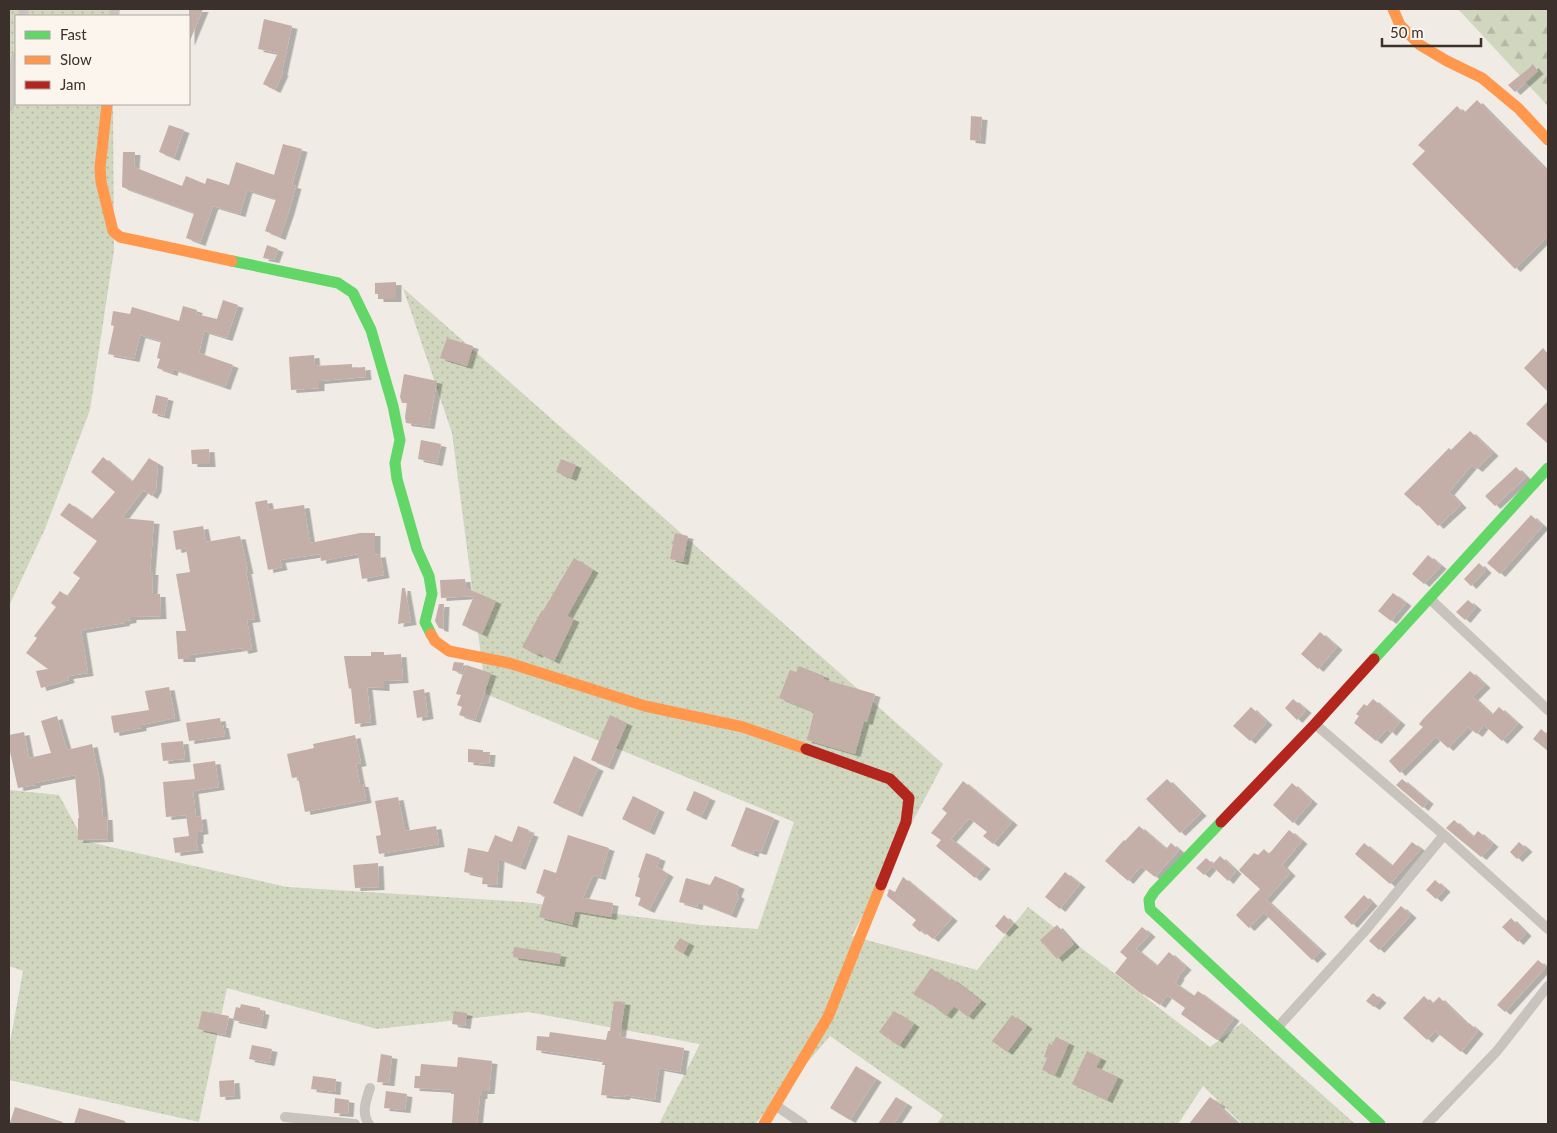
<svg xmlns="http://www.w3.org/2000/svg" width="1557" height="1133" font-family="Lato,sans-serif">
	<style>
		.grass { fill: url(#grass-dots) }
		.forest { fill: url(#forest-firs) }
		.building { fill: #c3afa7; filter: url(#shadow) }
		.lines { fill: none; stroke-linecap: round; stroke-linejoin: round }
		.street { stroke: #c9c3be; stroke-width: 10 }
		.fast { stroke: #63d668; stroke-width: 11 }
		.slow { stroke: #ff974d; stroke-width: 11 }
		.jam { stroke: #b3261e; stroke-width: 11 }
	</style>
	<defs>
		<pattern id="grass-dots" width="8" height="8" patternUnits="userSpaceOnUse" patternTransform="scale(1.25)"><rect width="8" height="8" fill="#d1d6bf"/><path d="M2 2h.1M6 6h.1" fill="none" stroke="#b4b8a4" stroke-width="1.8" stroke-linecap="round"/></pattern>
		<pattern id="forest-firs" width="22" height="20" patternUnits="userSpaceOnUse" patternTransform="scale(1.25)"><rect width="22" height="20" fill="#d1d6bf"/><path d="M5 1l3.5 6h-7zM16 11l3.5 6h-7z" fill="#b4b8a4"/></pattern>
		<filter id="shadow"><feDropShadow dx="5.5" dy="3" stdDeviation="0" flood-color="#0004"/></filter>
	</defs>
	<rect width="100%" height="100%" fill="#f0ebe5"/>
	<path class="grass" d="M9,9H116L115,16H16V104H113L114,250L90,410L45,529L9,606Z
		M403,288L943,764L852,936L977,970L1028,907L1210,1047L1242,1023L1355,1124H1242L1203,1086L1178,1124H937L943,1115L830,1036L755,1124H659L700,1044L528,1012L377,1029L227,988L199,1122L9,1080V1048L23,971L9,966V790L59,795L84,841L287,887L524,902L701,925L758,929L794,822L486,694L452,433Z"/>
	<path class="forest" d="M1458,9H1548V106Z"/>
	<path class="building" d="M189,9H203L189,43Z
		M264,19L292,26L282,72L283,73L275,90L263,84L278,53L258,49Z
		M1533,65L1538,71L1515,92L1508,85Z
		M1477,100L1548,172V236L1515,269L1412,164L1425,151L1418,145L1457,106L1464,113Z
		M971,116L982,117L980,141L970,140Z
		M169,125L184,130L174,158L159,152Z
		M283,144L302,149L292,185L296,186L289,211L280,237L265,231L276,199L247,190L240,214L213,206L200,243L186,238L194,213L122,187L123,152H135L134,167L182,186L186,176L205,184L207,178L229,185L236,162L274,175Z
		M267,245L278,249L274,260L263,258Z
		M396,282V299H378V294H375V283Z
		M223,300L238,305L227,338L204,331L199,353L233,365L225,387L173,369L172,373L157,368L160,359L157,358L161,341L140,335L134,359L108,354L114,326L111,325L113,311L130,314L132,307L179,321L183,306L197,310L196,314L217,319Z
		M447,338L473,346L467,366L440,358Z
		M1543,348L1548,354V392L1524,368Z
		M314,355L315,366L352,364V368L365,367L366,377L319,381V388L291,390L289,357Z
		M404,374L437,381L429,426L406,423L405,417L407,403H402L400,397Z
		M156,395L168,398L164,416L152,413Z
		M1548,401V444L1526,424Z
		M1470,431L1493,453L1477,469L1472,465L1449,492L1461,505L1438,526L1418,505L1417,506L1404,494L1449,448L1451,450Z
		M421,440L441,444L437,463L418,459Z
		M209,449L210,464H192L191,450Z
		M103,457L132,482L149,458L158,464L156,489L152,496L143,490L122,518L154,521L150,572H153L152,594H160L161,616L131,617V620L125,621L124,623L81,630L88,673L68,676L69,680L41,688L36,671L48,669L26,653L37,638L34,636L56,607L51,603L60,591L67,596L80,578L73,573L97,541L60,515L69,503L92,519L115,492L91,472Z
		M561,459L576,465L571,478L556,472Z
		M1516,467L1526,477L1495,506L1485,496Z
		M267,500L269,510L304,505L310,543L360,533H375V555L380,554L384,575L362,579L358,554L321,561L320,554L280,560L282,567L268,570L255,502Z
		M1531,515L1543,526L1500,574L1487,563Z
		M203,526L206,542L240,536L248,571H246L255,619L247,620L252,649L243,651L242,648L190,655V659H178L176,631H186L176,574L190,572L186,548L176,550L173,531Z
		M675,533L688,536L683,562L670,559Z
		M1428,555L1441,566L1424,584L1412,574Z
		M574,558L593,570L567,616L574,619L554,661L538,653L537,655L522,647L542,610L543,611Z
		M1479,563L1486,570L1471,586L1464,579Z
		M465,579L466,588L496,601L482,634L462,625L474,596L441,598L440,580Z
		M402,588H405L411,622L398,624Z
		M1393,593L1406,603L1391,621L1378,611Z
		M1468,600L1476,607L1465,620L1456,612Z
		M439,604H444L443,629L439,628L435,621Z
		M1320,632L1337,647L1318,669L1301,654Z
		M371,652H384V655L401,654L403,680L384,681V688L367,687L371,722L355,724L351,688L349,689L344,656H371Z
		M454,662L464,663L461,673L452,670Z
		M466,665L491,673L475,720L459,715L462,707L457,705L461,695L456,694Z
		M799,666L824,676L823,679L875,694L867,722L864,721L855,754L807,740L814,712L779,698L790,670L796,672Z
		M1470,671L1485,685L1473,697L1492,715L1499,707L1518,724L1502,741L1484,725L1477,734L1468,727L1448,748L1436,737L1400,773L1389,761L1423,727L1419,724L1423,719Z
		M169,687L175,718L141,725V728L114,733L111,716L149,710L145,691Z
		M424,689L428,716L417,718L413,691Z
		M1293,699L1306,710L1297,720L1285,708Z
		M1373,699L1400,722L1391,733L1387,729L1376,741L1354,723L1359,716L1356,714L1364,704L1367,706Z
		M1251,707L1267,722L1250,741L1233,726Z
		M610,715L627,723L608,767L591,760Z
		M57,716L67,750L92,744L99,777L103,817H107L108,839L78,840V818H79L75,775L35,783V785L18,788L9,747V735L24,732L29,758L51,753L41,721Z
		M220,718L221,725H223L225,736L189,741L186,723Z
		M1541,729L1548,735V751L1533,739Z
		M355,735L361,763L356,764L360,784H363L366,800L305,812L298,777L292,778L287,754L314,748L313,744Z
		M183,741L185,759L163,761L161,743Z
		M468,749L483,750V752H490L489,764L468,762Z
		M574,756L598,768L577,814L553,803Z
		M215,761L219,787L193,791L196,817L201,816L203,831L198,832V841H196L198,850L175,853L173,838L189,836L186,815L166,817L163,782L195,779L193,764Z
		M1167,779L1201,813L1180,833L1146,799Z
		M1402,779L1428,801L1423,808L1396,785Z
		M963,781L1012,822L993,844L983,836L987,832L969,818L951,839L985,866L975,878L936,846L941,840L931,833L947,813L942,809Z
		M1292,783L1312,801L1293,823L1273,805Z
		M694,791L710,798L701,817L686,810Z
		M633,796L659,809L649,832L622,819Z
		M398,797L405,831L436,826L439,844L379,854L376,836L381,835L375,801Z
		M746,807L774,818L761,852L754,850L753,854L731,846Z
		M1454,820L1473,837L1478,831L1493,844L1481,857L1446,828Z
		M518,826L529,830L528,832L533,834L520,867L499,859L497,885L482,884L483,876L464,872L468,848L488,852L495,835L512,842Z
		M1139,826L1166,849L1171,843L1179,850L1155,877L1141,866L1128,881L1105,861L1124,840L1125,841Z
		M1289,830L1302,841L1282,865L1290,873L1266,900L1321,951L1312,960L1264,913L1249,928L1236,915L1260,889L1239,870L1254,853L1258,855L1264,849L1269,854Z
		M568,835L609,848L600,877L593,875L583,898L613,903L611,917L575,911L572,925L539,917L545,896L536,893L544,869L556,873Z
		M1412,842L1421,849L1390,884L1355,854L1364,843L1392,866Z
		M1519,842L1527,849L1517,859L1510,852Z
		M646,853L660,858L657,867L668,874L649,910L638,905L641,898L635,896L640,878L638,877Z
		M1220,856L1236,871L1228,881L1212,866L1204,875L1196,868L1206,858L1213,864Z
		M378,863L379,887L355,888L353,865Z
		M1065,872L1080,884L1060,909L1045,897Z
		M715,876L739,886L736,894L739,896L731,915L698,902L697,907L679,902L686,878L710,885Z
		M903,877L952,918L933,939L922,930L920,932L912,925L916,920L887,896L889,889L895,892Z
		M1435,880L1445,889L1436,899L1426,890Z
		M1364,895L1372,903L1352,925L1344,917Z
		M1401,906L1411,915L1379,950L1369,941Z
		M1004,915L1013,924L1004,934L995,926Z
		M1511,918L1526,933L1518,942L1502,927Z
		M1057,925L1074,944L1057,959L1040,940Z
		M1142,927L1150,934L1136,949L1157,966L1169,952L1186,967L1178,976L1179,977L1175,983L1194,996L1198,991L1234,1018L1217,1040L1181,1014L1185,1008L1167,995L1160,1005L1144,994L1143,995L1115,973L1127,958L1120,952Z
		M680,938L689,943L683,954L674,948Z
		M514,947L561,954L559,964L513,957Z
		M1538,960L1546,967L1505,1012L1497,1005Z
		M931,968L949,981L951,978L981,1001L968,1017L954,1006L946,1016L927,1001L926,1002L913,994Z
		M1373,993L1381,1000L1374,1007L1366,1001Z
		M1424,996L1432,1004L1439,997L1468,1025L1469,1023L1478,1031L1461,1052L1435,1031L1427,1040L1403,1018Z
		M614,1001L625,1002L620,1037L684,1048L680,1072L659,1068L655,1100L625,1095L624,1097L601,1095L605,1065H602L603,1060L536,1050L537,1036L549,1037L550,1032L606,1040L608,1031H610Z
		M241,1004L260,1008V1011L264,1012L261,1026L233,1020L236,1007L240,1008Z
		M202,1011L229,1016L225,1035L198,1029Z
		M454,1011L467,1013L465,1026L452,1024Z
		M894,1011L914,1024L899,1046L879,1032Z
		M1012,1015L1027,1026L1007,1052L992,1041Z
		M1056,1037L1069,1043L1055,1075L1042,1070L1047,1058L1044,1057L1049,1043L1052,1045Z
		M252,1045L272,1049L269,1063L249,1059Z
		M1087,1051L1101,1058L1096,1067L1118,1077L1107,1100L1072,1084Z
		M381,1054L392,1056L389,1083L377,1082Z
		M458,1057L492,1061L489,1091H482V1096H480L477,1124L452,1123L454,1094H451V1090L414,1088L415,1076H420L421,1064L457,1067Z
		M856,1066L876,1079L850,1120L830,1108Z
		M313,1076L336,1079L335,1092L311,1089Z
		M234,1080L235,1096L220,1097L219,1081Z
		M386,1091L407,1094L405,1110L384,1108Z
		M896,1097L907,1104L894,1124H878Z
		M1210,1097L1220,1104L1219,1106L1238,1124H1189Z
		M335,1098L349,1100L348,1114L334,1113Z
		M15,1107L63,1122L62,1124H16L10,1123Z
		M79,1108L125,1121L124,1124H74Z"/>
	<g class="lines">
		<path class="street" d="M23,16L24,9
			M114,16L115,9
			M9,107L16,58
			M1430,599L1548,710
			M1315,724L1444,835L1548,929
			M1277,1028L1364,932L1444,835
			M775,1105L803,1124
			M285,1117L355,1124
			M369,1124C361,1114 366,1100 370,1088
			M1427,1124L1497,1051L1548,986"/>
		<path class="fast" d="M232,261L338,283L353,293L371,330L393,406L400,440L395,463L397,479L417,549L429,576L432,594L425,622L431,634
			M1374,659L1548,468
			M1221,822L1154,892L1149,900L1150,909L1380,1124"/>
		<path class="slow" d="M1393,9L1400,25L1420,45L1447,61L1482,78L1518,108L1548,140
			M107,104L100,168L101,182L113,231L120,237L232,261
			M431,634L435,641L449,651L509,663L645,706L743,727L806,749
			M764,1124L828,1017L881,885"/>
		<path class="jam" d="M806,749L890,779L909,798L906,822L881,885
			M1221,822L1315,724L1374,659"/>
	</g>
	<rect width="1557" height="1133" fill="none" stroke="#3b302b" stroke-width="20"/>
	<rect x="15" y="15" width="175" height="90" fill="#fbf5ee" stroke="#aea6a0"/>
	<rect x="25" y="31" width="25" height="8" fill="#63d668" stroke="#aea6a0"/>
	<text x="60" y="40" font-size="15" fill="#3b302b">Fast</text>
	<rect x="25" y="56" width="25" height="8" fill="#ff974d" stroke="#aea6a0"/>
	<text x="60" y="65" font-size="15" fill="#3b302b">Slow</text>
	<rect x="25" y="81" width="25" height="8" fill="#b3261e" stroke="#aea6a0"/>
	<text x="60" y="90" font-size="15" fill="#3b302b">Jam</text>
	<path d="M1382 38v8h99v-8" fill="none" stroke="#3b302b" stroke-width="2.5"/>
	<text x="1390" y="38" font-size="15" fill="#3b302b" stroke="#fbf5ee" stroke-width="4" paint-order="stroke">50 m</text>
</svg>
